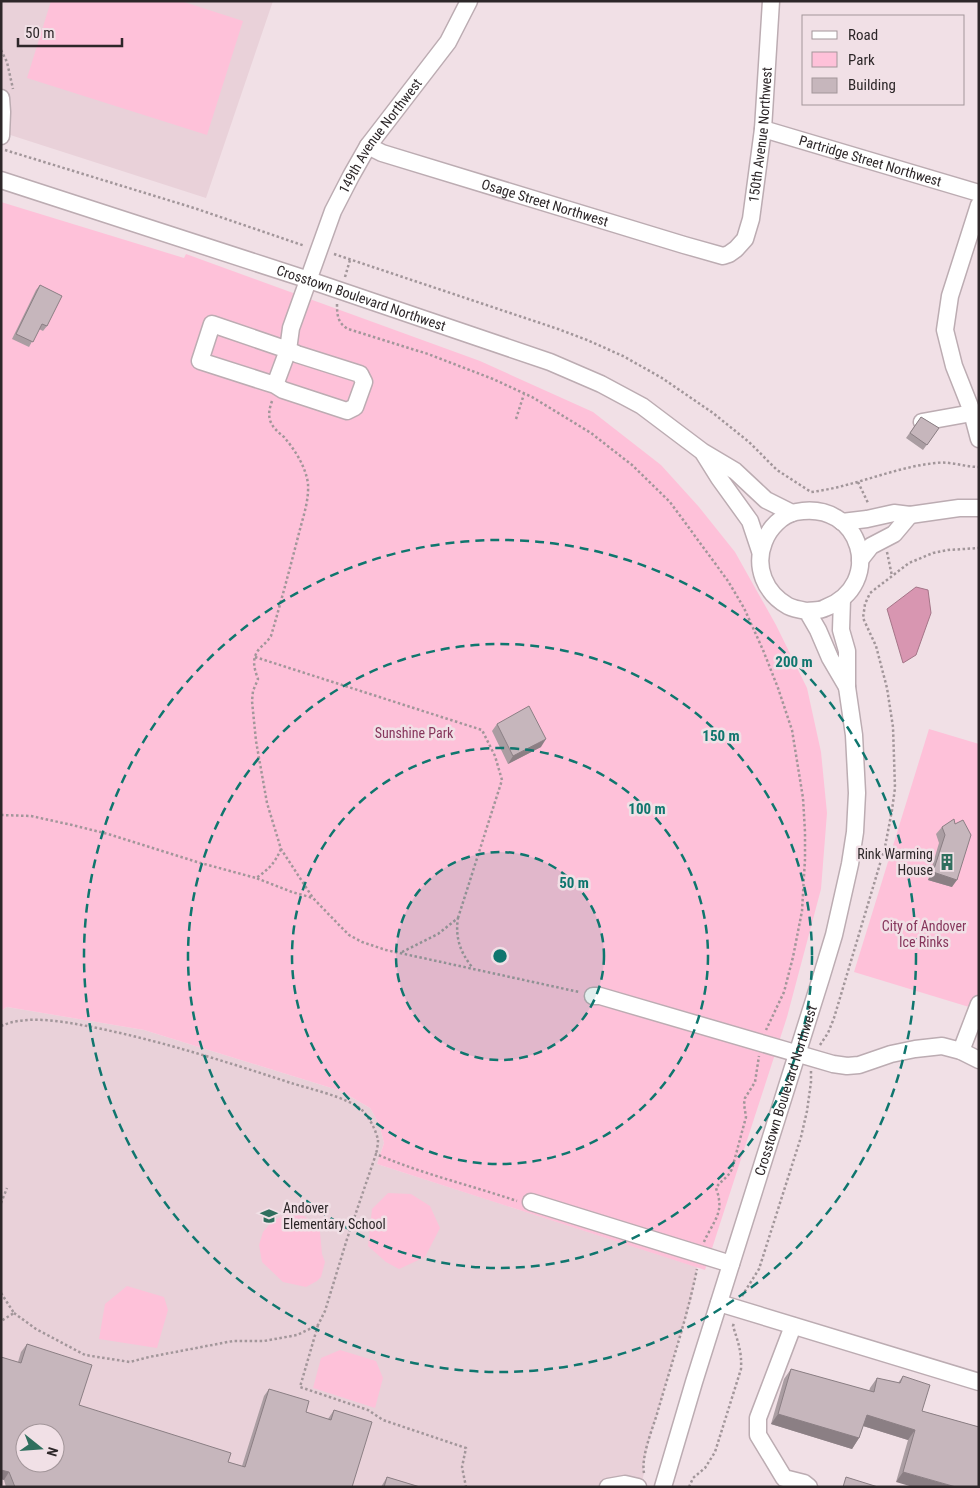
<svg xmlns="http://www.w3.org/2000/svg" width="980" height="1488" font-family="'Roboto Condensed',sans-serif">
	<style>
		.built { fill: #e9d1d9; fill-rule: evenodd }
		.green { fill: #fec1d9 }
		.water { fill: #d896b1; stroke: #a57588 }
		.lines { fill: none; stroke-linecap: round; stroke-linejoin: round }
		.minor-casing { stroke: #bcacb2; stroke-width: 19 }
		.path { stroke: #a2969a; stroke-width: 2.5; stroke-dasharray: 2.5 2.5; stroke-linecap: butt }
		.minor { stroke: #fff; stroke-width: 16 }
		.wall { fill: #aa9da2 }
		.shaded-wall { fill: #8b7f84 }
		.building { fill: #c6b6bc; stroke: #8b7f84; fill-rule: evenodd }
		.ring { fill: none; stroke: #0f766e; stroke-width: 2.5; stroke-dasharray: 9 6 }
		.labels { text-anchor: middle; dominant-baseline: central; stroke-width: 5; stroke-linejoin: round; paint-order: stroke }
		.street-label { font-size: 14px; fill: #2d2729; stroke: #f1e0e6 }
		.park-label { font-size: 14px; fill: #86365c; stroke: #f1e0e6 }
		.poi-label { font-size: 14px; fill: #2d2729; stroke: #f1e0e6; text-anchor: end }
		.centre { fill: #0f766e; stroke: #f1e0e6; stroke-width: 2.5 }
		.ring-label { font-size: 15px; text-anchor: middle; font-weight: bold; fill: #0f766e; stroke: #f1e0e6; stroke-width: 5; stroke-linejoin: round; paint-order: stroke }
	</style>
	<rect width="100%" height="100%" fill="#f1e0e6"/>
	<path class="built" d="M1,1H273L206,198L1,132Z
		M7,1007L144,1030L341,1091L370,1108L379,1124L384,1143L377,1164L697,1267L691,1300L651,1434L643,1466L644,1473L641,1487H1V1011ZM25,1433H55V1463H25Z"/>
	<path class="green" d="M51,1H181L243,21L207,135L27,78Z
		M1,202L184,258L186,254L480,361L593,412L661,465L699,507L735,552L776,625L807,688L821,752L827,813L821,889L787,1017L705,1270L377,1164L384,1143L379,1124L370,1108L341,1091L144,1030L7,1007L1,1011Z
		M929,729L979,744V1010L854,972Z
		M388,1193L411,1194L430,1206L440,1228L425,1257L399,1269L386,1262L368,1246L372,1209Z
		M288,1214H301L317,1225L320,1231L322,1254L325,1262L321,1277L317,1281L306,1287L283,1282L262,1262L259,1245L263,1232L272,1221Z
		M127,1286L164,1297L168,1310L157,1348L99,1339L105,1304Z
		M340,1350L376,1361L383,1378L375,1408L313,1388L321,1358Z"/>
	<path class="water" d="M916,587L928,590L931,613L916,655L903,663L887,609Z"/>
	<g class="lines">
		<g class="minor-casing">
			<g id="minor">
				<path d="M1,98L2,112L1,136"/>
				<path id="s1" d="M763,129L979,193"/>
				<path id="s2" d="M368,146L382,153L684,245L723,256L729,254L736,249L745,239L751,219L763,129L771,1"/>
				<path id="s3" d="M1,180L309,280L550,362L601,384L642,406L703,452L735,471L766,500L792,513"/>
				<path d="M979,205L950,296L945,330L954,366L971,409L979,439"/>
				<path id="s4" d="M275,385L200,361L212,324L288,350L297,354L360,374L364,382L355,407L347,411L283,390L275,385L288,350L291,328L333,211L351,176L368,146L448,42L469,1"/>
				<path d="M922,422L972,413"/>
				<path d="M704,454L719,478L750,521L760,551"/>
				<path d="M842,522L867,519L894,513L910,515L959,508H979"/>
				<path d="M860,560L871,546L894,534L910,515"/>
				<path d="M807,611C813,610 820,611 825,608C886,585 862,499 796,512C782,515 769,528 764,542C754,567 765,593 788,606C794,609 801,610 807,611L818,630L830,658L847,687"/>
				<path d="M593,996H600L833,1064L847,1066L859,1065L891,1054L915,1049L942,1046L961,1051L979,1060"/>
				<path d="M961,1051L979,1004"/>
				<path d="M531,1202L731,1264"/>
				<path d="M719,1303L979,1382"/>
				<path d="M793,1326L758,1418V1435L784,1478L804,1483L809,1487"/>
				<path d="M608,1487L625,1484L638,1487"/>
				<path id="s5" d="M663,1487L694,1382L821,978L834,935L850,864L855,832L857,793L854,735L847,687V651L841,630L842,599"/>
			</g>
		</g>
		<path class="path" d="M1,50L7,62L13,89
			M5,150L194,208L305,246
			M334,254L558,329L587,340L623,356L662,378L713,413L749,442L777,470L811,492C854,487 894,467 936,463C951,461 964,467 979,467
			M345,277L350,260
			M337,304C337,316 338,323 348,329L428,354L493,379L532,397L591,433L632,465L670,502L728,581L744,608L763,650L778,688L792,730L803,798L805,832V859L802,911L793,957L784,992L766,1030
			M272,401C270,407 268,413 270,420C272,427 278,432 284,437C295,450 306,467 308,484C309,501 303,517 299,533C290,568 281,602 271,636C268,641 264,644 260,648C251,658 254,668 258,679L253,691L252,701L256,741L267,803L281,849L313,898L341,927L349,935L362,942L386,950L579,992
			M516,419L524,394
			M858,482L868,503
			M887,552L892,576
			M255,657L482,730L495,756L502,780L458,918
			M1,815L31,816L72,825L108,834L197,862L256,878
			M281,849C275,863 268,870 256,878L292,892L313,898
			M402,952L438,934L458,918C455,937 460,952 472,967
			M1,1026C23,1016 53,1020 76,1024C149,1037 221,1060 291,1083C310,1089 347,1097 362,1110C369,1117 376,1130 378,1140C378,1144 377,1150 376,1154
			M820,1045L828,1033L834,1018L885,847L892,810L895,788L893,727L887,688L876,646L863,618L865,604L870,593L909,563L933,553L948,550L979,548
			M1,1203L7,1188
			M704,1242C709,1229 722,1215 719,1200C719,1196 717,1192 716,1188C721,1180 727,1179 732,1169L746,1117L744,1104L745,1098L755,1082L759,1056
			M1,1293L14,1313L1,1321
			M742,1296L759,1269L801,1137L807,1111L811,1082V1071
			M14,1313L36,1329L85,1355L130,1362L149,1357L233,1341H264L297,1335L318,1325L325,1311L347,1239L376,1154C422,1174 470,1185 517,1201
			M318,1325L300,1387L368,1410L383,1420L466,1448L462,1467L466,1487
			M644,1473C641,1457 652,1430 657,1414C671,1365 687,1318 697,1269
			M689,1487L693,1478L705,1468L715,1452L741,1369C742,1352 738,1342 733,1326L734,1323"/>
		<use href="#minor" class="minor"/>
	</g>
	<path class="wall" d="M40,285L47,326L43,331L39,329L29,347L12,339L36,290Z
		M921,417L939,428L923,450L906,438Z
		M497,724L541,747L508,764L492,731Z
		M955,824L952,887L928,880L939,843L936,834L942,827Z
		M27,1344L79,1405L228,1462L242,1466L264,1396L269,1389L306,1412L328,1419L334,1410L352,1487H6L4,1480L1,1479V1357L18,1362L21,1352Z
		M791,1369L869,1391L870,1388L877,1378L898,1383L903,1376L922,1411L979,1427L896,1482L908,1440L863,1426L859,1438L852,1449L771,1424L784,1379Z
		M387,1477L420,1487H381Z"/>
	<path class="shaded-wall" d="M546,739L541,747L508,764L513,756Z
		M933,872L957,880L952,887L928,880Z
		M778,1414L859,1438L852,1449L771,1424Z
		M867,1415L915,1430L908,1440L860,1425Z
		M1,1470L9,1472L4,1480L1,1479Z
		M903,1472L956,1487H913L896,1482Z"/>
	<path class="building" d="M40,285L62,296L47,326L42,324L33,342L16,334Z
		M921,417L939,428L927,445L910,433Z
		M529,706L546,739L513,756L497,724Z
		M954,819L955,824L963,820L971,835L957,880L933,872L945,835L942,827Z
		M27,1344L92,1365L79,1405L231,1453L228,1462L245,1467L269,1389L309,1401L306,1412L331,1420L334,1410L372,1422L352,1487H15L9,1472L1,1470V1357L21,1363ZM25,1433H55V1463H25Z
		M791,1369L874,1392L877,1378L900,1383L903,1376L930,1385L922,1411L979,1427V1487H956L903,1472L915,1430L867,1415L859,1438L778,1414Z
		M387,1477L420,1487H384Z
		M846,1477L878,1487H843Z"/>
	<circle cx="500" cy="956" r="104" fill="#0f766e" fill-opacity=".12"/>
	<g class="ring">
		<circle cx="500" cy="956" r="104"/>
		<circle cx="500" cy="956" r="208"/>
		<circle cx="500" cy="956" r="312"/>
		<circle cx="500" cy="956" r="416"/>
	</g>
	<defs>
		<g id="building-bare" transform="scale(1.35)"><path d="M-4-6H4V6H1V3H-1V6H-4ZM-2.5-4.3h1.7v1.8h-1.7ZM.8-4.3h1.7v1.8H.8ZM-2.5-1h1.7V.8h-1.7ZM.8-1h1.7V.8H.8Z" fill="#2f6f5e" stroke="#f1e0e6" stroke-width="2.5" paint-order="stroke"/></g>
		<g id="school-bare" transform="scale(1.35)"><path d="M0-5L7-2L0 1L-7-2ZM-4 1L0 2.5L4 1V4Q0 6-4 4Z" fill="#2f6f5e" stroke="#f1e0e6" stroke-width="2.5" paint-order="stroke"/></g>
	</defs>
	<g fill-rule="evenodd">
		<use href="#building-bare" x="947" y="862"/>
		<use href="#school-bare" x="269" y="1216"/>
	</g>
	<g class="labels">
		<g class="street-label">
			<text stroke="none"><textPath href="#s2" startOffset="506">150th Avenue Northwest</textPath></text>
			<text stroke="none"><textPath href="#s4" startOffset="668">149th Avenue Northwest</textPath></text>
			<text stroke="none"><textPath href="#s1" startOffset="112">Partridge Street Northwest</textPath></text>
			<text stroke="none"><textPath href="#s2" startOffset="186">Osage Street Northwest</textPath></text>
			<text stroke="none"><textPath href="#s3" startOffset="379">Crosstown Boulevard Northwest</textPath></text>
			<text stroke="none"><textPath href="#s5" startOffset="415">Crosstown Boulevard Northwest</textPath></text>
		</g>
		<g class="park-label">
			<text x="414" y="733">Sunshine Park</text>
			<text x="924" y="926">City of Andover<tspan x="924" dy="16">Ice Rinks</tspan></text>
		</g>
		<g class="poi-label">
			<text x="933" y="854">Rink Warming<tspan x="933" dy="16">House</tspan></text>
			<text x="283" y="1208" text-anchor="start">Andover<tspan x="283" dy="16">Elementary School</tspan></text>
		</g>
	</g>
	<circle cx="500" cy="956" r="8" class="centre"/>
	<g class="ring-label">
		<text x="794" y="667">200 m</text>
		<text x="721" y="741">150 m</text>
		<text x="647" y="814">100 m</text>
		<text x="574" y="888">50 m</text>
	</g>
	<rect width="980" height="1488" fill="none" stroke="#2d2729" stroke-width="5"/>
	<rect x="802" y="15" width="162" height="90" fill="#f1e0e6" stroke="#a3969a"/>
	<rect x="812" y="31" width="25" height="8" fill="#ffffff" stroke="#a3969a"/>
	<text x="848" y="40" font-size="15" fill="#2d2729">Road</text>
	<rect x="812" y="52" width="25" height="15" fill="#fec1d9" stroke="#a3969a"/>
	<text x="848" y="65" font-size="15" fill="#2d2729">Park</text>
	<rect x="812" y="78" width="25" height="15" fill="#c6b6bc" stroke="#a3969a"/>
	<text x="848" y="90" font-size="15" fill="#2d2729">Building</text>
	<g transform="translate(40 1448) rotate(107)"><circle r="24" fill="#f1e0e6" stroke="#a3969a"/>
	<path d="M0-4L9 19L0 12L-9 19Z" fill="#2f6f5e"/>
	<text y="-8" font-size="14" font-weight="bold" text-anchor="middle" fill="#2d2729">N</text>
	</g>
	<path d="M18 38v8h104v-8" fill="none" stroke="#2d2729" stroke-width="2.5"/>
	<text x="25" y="38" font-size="15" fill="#2d2729" stroke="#f1e0e6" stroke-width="4" paint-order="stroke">50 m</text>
</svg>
